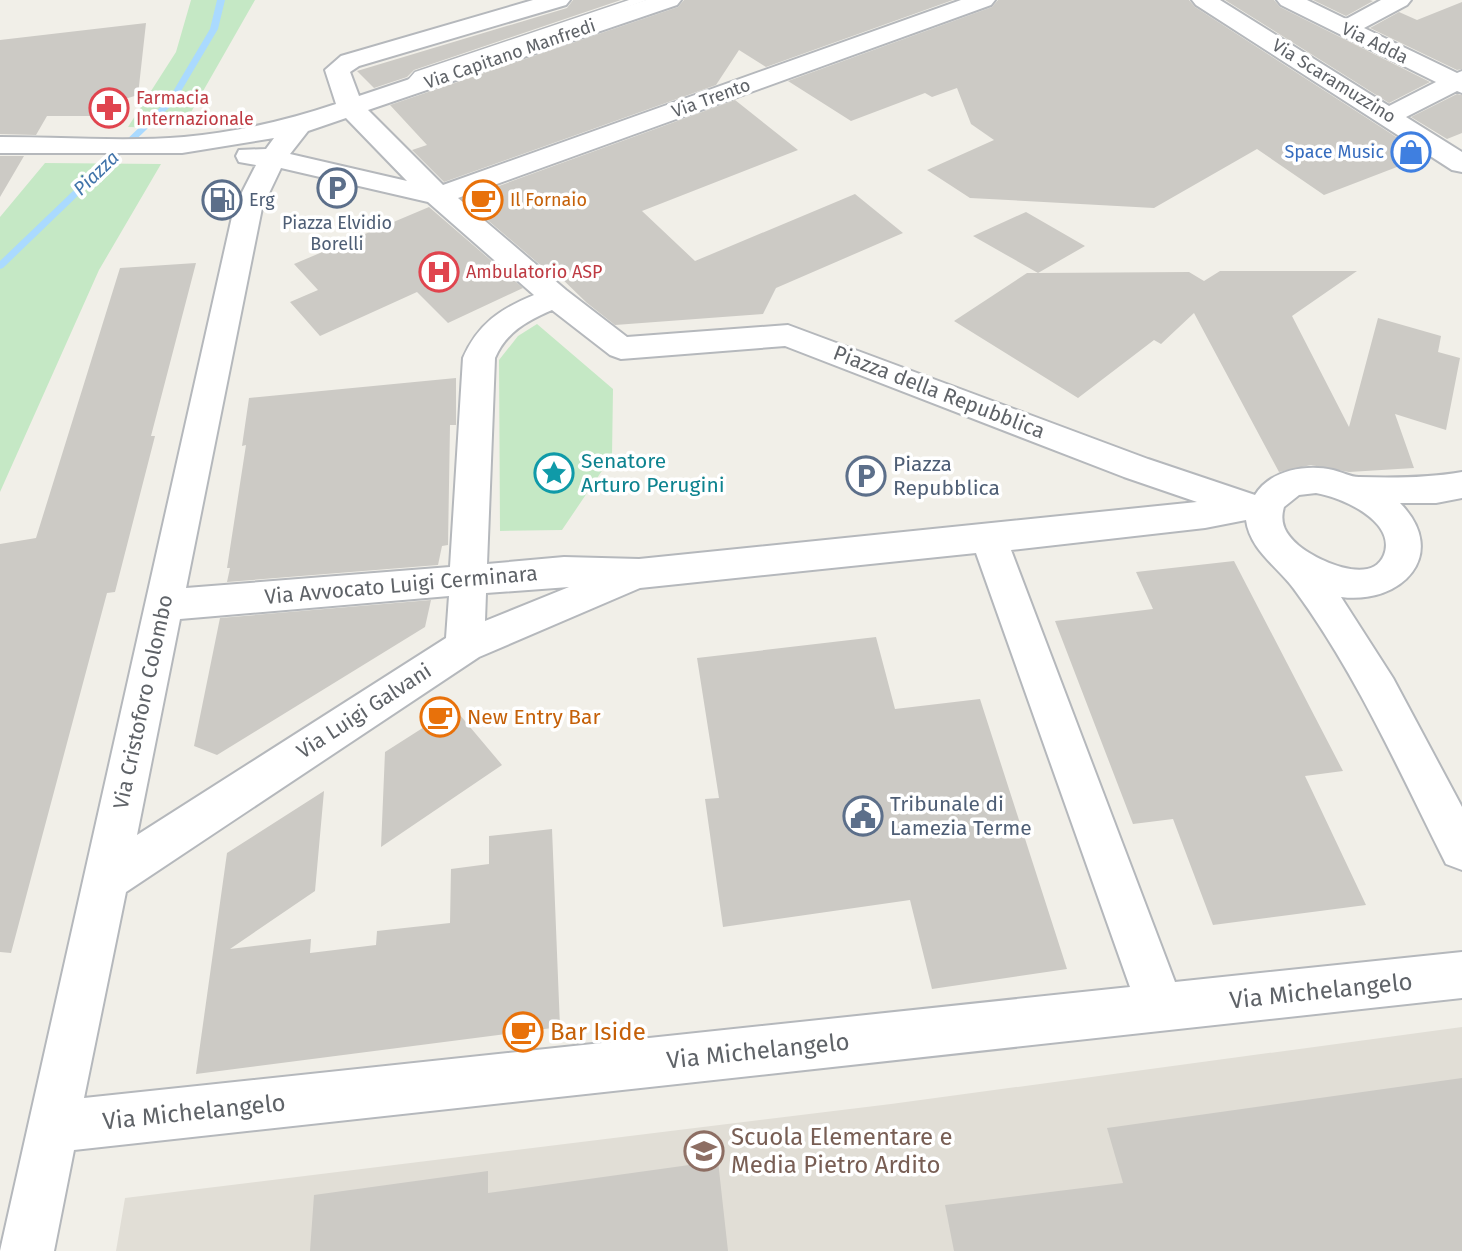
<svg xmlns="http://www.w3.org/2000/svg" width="1462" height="1251" font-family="'Fira Sans',sans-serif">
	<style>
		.education { fill: #e1ded6 }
		.green { fill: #c5e8c5 }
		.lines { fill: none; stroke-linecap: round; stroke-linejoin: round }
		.stream { fill: #aadaff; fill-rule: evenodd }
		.building { fill: #cccac5 }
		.lane-casing { stroke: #b5b8bc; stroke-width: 3 }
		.street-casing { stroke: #b5b8bc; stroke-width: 4 }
		.lane { fill: #fff; fill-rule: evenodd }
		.street { fill: #fff; fill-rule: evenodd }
		.labels { text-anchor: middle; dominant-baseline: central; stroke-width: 7; stroke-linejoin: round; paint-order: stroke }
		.far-street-label { font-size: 18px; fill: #5f6368; stroke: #fff }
		.far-health-label { font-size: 18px; fill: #be3a42; stroke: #fff; text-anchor: start }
		.far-shop-label { font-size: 18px; fill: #366cbe; stroke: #fff; text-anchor: end }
		.far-service-label { font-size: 18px; fill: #4e5e75; stroke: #fff; text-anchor: start }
		.far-food-label { font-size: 18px; fill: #c56008; stroke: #fff; text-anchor: start }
		.far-water-label { font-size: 19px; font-style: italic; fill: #4174aa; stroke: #fff }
		.street-label { font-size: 21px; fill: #5f6368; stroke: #fff }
		.culture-label { font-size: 21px; fill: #0d838f; stroke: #fff; text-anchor: start }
		.service-label { font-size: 21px; fill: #4e5e75; stroke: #fff; text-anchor: start }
		.food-label { font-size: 21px; fill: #c56008; stroke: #fff; text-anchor: start }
		.near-street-label { font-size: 24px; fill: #5f6368; stroke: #fff }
		.near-food-label { font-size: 24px; fill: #c56008; stroke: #fff; text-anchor: start }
		.near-education-label { font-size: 24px; fill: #785e54; stroke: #fff; text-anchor: start }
	</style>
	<rect width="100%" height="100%" fill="#f1efe8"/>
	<path class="education" d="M1462,1027V1251H116L125,1198L891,1104Z"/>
	<path class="green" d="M191,0H255L182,128L128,127L176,52Z
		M45,163L161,164L99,270L0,492V217Z
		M537,324L613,389L612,456L562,530L500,531L499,360L518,336Z"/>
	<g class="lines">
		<path class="stream" d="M217,0H225L218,29L174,103L3,268L0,269V261L168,100L210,29Z"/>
	</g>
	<path class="building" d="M573,0H621L414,70L407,77L374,88L357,71L567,8Z
		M684,0H953L766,67L739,50L716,85L444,182L412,150L427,145L390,105L678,7Z
		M998,0H1189L1195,7L1421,153L1419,155L1423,157L1324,195L1257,149L1154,208L970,198L927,170L994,140L971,124L957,88L932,97L925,93L851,121L788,81L992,7Z
		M1225,0H1274L1280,7L1430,82L1389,103Z
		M1313,0H1370L1373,1L1346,16Z
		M1462,2V69L1457,70L1370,28L1399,12L1417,20Z
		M146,23L138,95L118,101L109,116H47L36,135L0,134V40Z
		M1457,94L1462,95V133L1447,139L1411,117Z
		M735,100L798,150L642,211L695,261L855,194L903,233L776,288L763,314L615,325L587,303L556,273L552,275L463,199Z
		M0,156H24L0,197Z
		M429,207L523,288L448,323L417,292L320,336L290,302L318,290L294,264Z
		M1026,212L1085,246L1038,273L1189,272L1204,281L1220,271H1357L1292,316L1349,427L1378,318L1441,336L1438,352L1460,358L1446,430L1395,414L1414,468L1349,472L1311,465L1279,472L1194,313L1161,344L1154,340L1078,398L954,321L1027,273H1038L973,236Z
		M196,263L151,436H155L115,592L107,593L11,953L0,952V544L36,538L120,268Z
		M456,378V425H450L448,545L442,546L438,565L227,582L230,568H227L246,445L242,446L249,398Z
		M1234,561L1343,771L1305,776L1366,905L1213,925L1173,819L1133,824L1055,621L1153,609L1136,572Z
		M431,600L425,627L217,755L194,746L220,618Z
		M876,637L895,709L980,699L1067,969L932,989L910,900L723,927L705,799L719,798L697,658Z
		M454,708L502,765L381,847L385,752Z
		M324,791L315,891L230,949L311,939L310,953L376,945L377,931L450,923L451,869L489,864V836L552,829L560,1027L196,1074L227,853Z
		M1462,1078V1251H954L945,1205L1123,1183L1107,1128Z
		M718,1161L728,1251H310L314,1195L488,1171V1193Z"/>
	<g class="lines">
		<g class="lane-casing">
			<path id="lane" d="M629,0H647L425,78L414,90L409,91L402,87L415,72Z"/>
		</g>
		<g class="street-casing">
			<path id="street" d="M533,0H570L566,5L359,66L350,72L359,96L646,0H681L677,5L368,110L443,185L961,0H995L991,5L458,198L566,290L627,337L788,325L1148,459L1255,495C1270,470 1306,464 1333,470C1342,472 1350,477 1359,477C1393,478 1428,478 1462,472V498L1436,503H1400C1450,554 1402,605 1341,597L1393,678L1462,807V870L1446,864C1399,771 1356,673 1294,589C1277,566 1250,550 1246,520L1205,528L1011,550L1175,982L1462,952V998L74,1150L54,1251H0L234,208L256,165L239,162L236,156L239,150L266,149L274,138L182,153H0V137C60,137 124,142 184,137C236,132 286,121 336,104L325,70L341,56ZM346,118L407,181L290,154L308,131ZM281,168L428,202L534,295C500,309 478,324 463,358L450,567L186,588L262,208ZM552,310L610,355L621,359L785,346L1124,477L1197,502L639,559L564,557L487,564L495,358C506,332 527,321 552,310ZM1316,493C1341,497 1397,521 1384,555C1371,587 1314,559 1298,545C1286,534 1279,524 1284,507L1299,495ZM976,553L1130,987L84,1098L126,892L479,657L640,588ZM569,587L485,621L486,593ZM449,596L446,638L137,835L180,619Z
				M1192,0H1220L1389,106L1436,82L1281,5L1277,0H1307L1346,19L1381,0H1411L1407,5L1364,28L1457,73L1462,71V93L1457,91L1406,117L1462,152V172L1452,170L1196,5Z"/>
		</g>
		<use href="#lane" class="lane"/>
		<use href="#street" class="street"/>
	</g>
	<defs>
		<g id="pharmacy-ring" transform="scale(2.0125)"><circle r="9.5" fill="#fff" stroke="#e0444e" stroke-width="1.5"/><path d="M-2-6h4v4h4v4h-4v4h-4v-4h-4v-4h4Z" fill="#e0444e"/></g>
		<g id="shop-ring" transform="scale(2.0125)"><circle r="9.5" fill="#fff" stroke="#3f7fe0" stroke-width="1.5"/><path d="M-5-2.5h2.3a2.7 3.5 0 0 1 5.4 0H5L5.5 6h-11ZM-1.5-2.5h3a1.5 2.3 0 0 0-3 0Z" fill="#3f7fe0"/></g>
		<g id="parking-ring" transform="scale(2.0125)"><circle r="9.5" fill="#fff" stroke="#5c6f8a" stroke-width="1.5"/><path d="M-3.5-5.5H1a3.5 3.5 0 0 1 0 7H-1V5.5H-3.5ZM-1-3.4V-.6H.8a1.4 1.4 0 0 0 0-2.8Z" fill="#5c6f8a"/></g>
		<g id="fuel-ring" transform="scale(2.0125)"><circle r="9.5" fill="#fff" stroke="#5c6f8a" stroke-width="1.5"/><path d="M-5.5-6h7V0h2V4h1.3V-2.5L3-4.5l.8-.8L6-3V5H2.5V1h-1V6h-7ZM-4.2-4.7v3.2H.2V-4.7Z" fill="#5c6f8a"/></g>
		<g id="cafe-ring" transform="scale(2.0125)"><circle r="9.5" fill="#fff" stroke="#e8710a" stroke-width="1.5"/><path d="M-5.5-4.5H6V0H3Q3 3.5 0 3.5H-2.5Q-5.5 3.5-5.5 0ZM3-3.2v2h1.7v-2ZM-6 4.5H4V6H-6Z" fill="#e8710a"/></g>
		<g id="hospital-ring" transform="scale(2.0125)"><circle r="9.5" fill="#fff" stroke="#e0444e" stroke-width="1.5"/><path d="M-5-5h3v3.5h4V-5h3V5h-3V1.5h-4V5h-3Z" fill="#e0444e"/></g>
		<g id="sight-ring" transform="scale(2.0125)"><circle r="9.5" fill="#fff" stroke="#0f9aa8" stroke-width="1.5"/><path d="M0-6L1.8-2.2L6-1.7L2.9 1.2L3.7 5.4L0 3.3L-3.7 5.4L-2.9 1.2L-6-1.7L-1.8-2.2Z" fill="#0f9aa8"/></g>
		<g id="civic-ring" transform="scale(2.0125)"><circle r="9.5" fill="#fff" stroke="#5c6f8a" stroke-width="1.5"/><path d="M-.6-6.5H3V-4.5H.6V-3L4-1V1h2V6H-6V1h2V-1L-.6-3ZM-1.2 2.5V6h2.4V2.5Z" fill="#5c6f8a"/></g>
		<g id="school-ring" transform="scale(2.0125)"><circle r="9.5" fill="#fff" stroke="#8d6e63" stroke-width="1.5"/><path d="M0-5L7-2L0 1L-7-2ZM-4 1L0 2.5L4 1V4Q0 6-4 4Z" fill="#8d6e63"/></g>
	</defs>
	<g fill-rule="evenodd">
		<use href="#pharmacy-ring" x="109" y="108"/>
		<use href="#shop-ring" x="1411" y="152"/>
		<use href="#parking-ring" x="337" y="188"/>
		<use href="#fuel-ring" x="222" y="200"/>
		<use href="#cafe-ring" x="483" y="200"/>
		<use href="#hospital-ring" x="439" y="272"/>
		<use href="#sight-ring" x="554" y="473"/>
		<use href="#parking-ring" x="866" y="476"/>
		<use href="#cafe-ring" x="440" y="717"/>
		<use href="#civic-ring" x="863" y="816"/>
		<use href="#cafe-ring" x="523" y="1032"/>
		<use href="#school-ring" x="704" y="1151"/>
	</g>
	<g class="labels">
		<g class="far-street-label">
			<text transform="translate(1375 43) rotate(26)">Via Adda</text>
			<text transform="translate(510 54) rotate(-19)">Via Capitano Manfredi</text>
			<text transform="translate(1334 81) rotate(32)">Via Scaramuzzino</text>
			<text transform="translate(711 98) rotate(-20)">Via Trento</text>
		</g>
		<g class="far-health-label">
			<text x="136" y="98">Farmacia<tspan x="136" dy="21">Internazionale</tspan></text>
			<text x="466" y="272">Ambulatorio ASP</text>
		</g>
		<g class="far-shop-label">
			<text x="1384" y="152">Space Music</text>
		</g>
		<g class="far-service-label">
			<text x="249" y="200">Erg</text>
			<text x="337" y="223" text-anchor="middle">Piazza Elvidio<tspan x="337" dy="21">Borelli</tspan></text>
		</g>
		<g class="far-food-label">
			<text x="510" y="200">Il Fornaio</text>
		</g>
		<g class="far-water-label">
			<text transform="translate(96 173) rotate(-44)">Piazza</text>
		</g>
		<g class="street-label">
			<text transform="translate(939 392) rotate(21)">Piazza della Repubblica</text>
			<text transform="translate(401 585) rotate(-5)">Via Avvocato Luigi Cerminara</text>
			<text transform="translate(143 702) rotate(-78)">Via Cristoforo Colombo</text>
			<text transform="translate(364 711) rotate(-33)">Via Luigi Galvani</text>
		</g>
		<g class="culture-label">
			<text x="581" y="461">Senatore<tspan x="581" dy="24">Arturo Perugini</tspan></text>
		</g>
		<g class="service-label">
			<text x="893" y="464">Piazza<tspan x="893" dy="24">Repubblica</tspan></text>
			<text x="890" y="804">Tribunale di<tspan x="890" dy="24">Lamezia Terme</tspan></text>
		</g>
		<g class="food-label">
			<text x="467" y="717">New Entry Bar</text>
		</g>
		<g class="near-street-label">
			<text transform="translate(1321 991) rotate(-6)">Via Michelangelo</text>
			<text transform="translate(758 1051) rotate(-6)">Via Michelangelo</text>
			<text transform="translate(194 1112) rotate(-6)">Via Michelangelo</text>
		</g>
		<g class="near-food-label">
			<text x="550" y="1032">Bar Iside</text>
		</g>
		<g class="near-education-label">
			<text x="731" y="1137">Scuola Elementare e<tspan x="731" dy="28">Media Pietro Ardito</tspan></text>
		</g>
	</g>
</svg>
